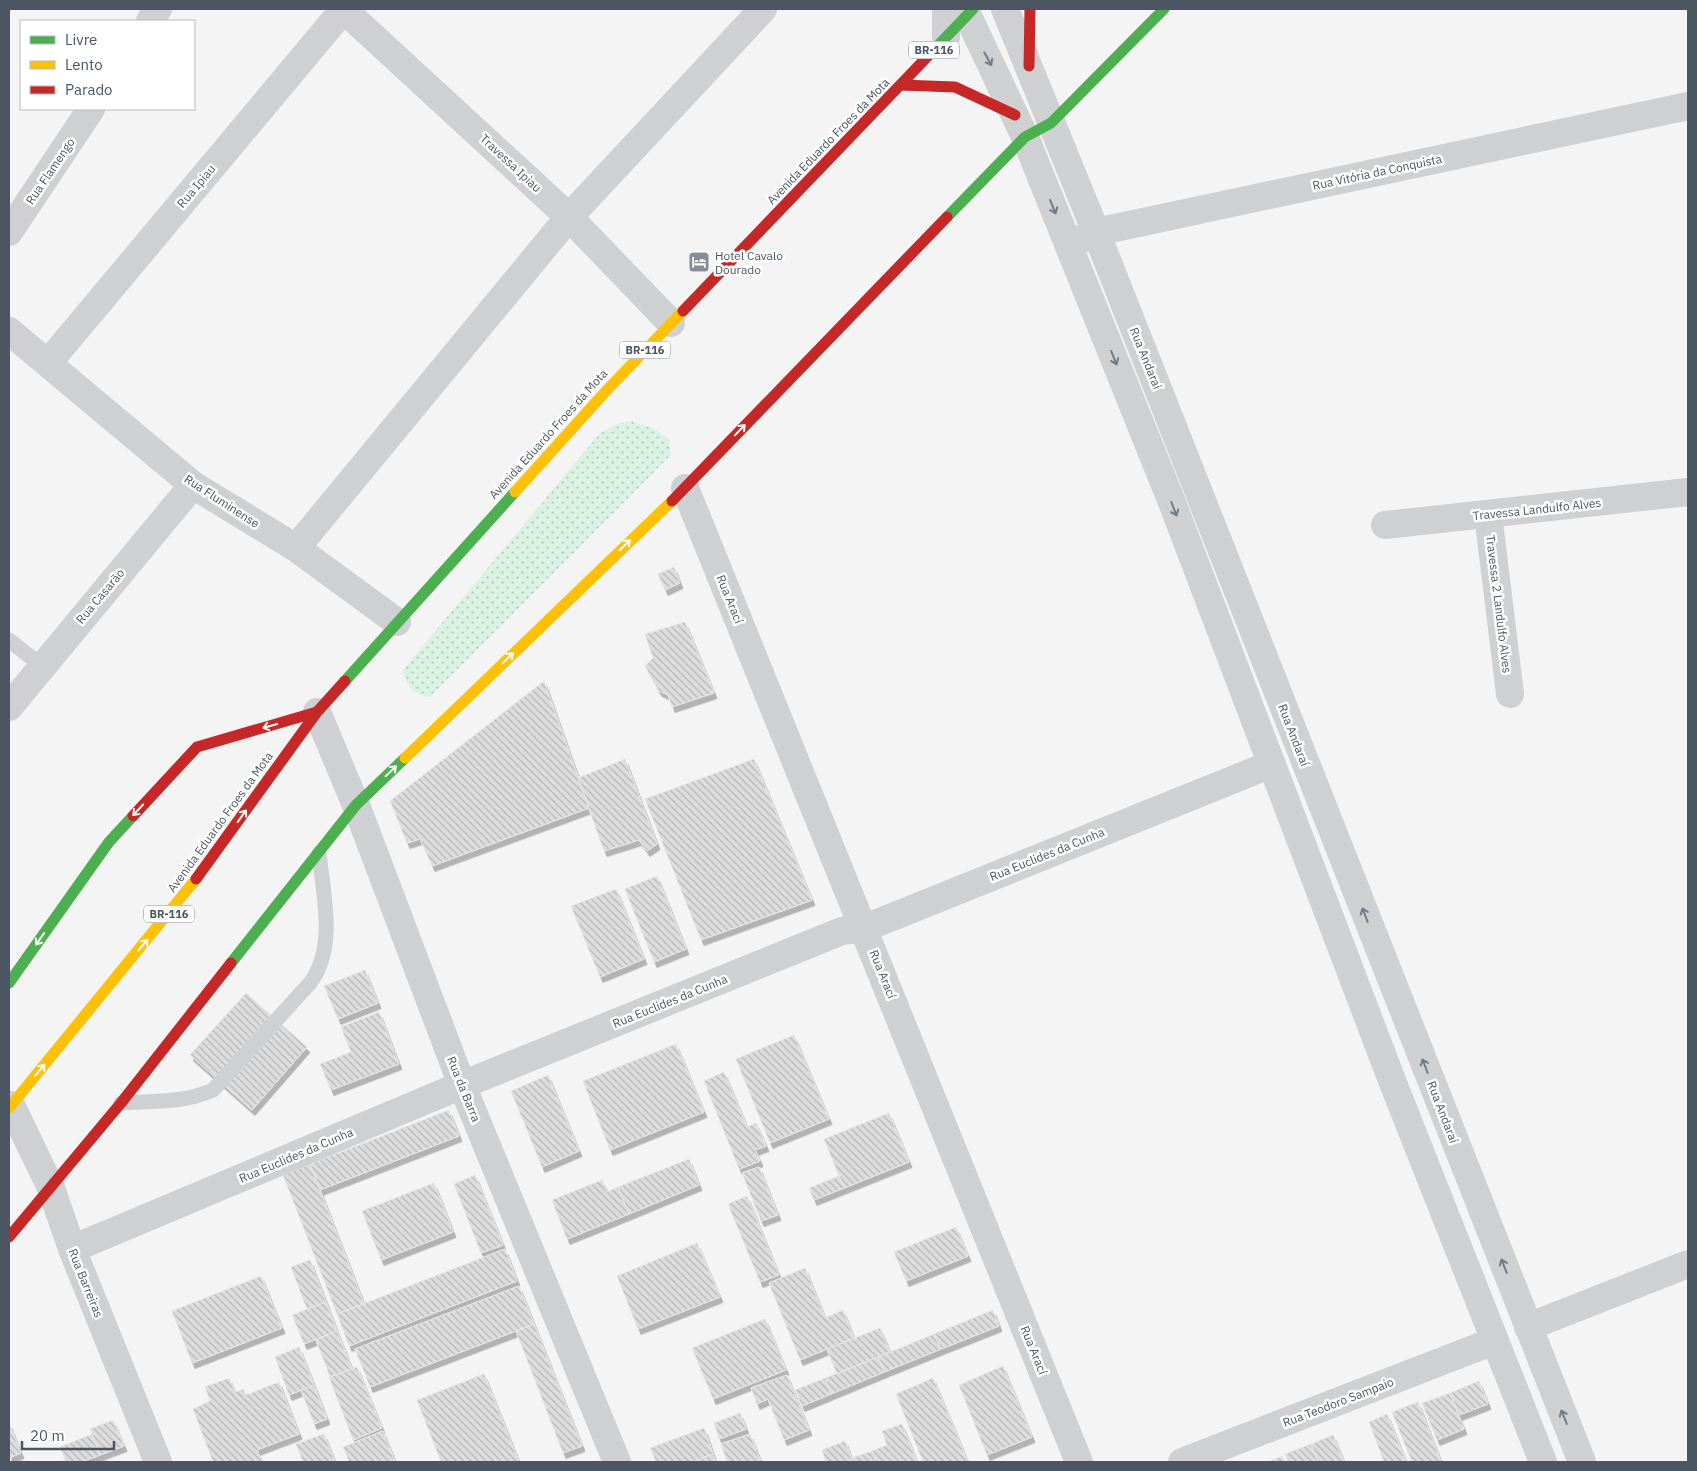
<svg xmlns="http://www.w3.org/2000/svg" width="1697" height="1471" font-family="'IBM Plex Sans',sans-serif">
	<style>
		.grass { fill: url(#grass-dots) }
		.building { fill: url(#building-back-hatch); stroke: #e5e6e7; filter: url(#shadow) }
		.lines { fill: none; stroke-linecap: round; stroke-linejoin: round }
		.lane { stroke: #ced0d2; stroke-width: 15 }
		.street { stroke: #ced0d2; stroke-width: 28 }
		.fast { stroke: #4caf50; stroke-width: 11 }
		.slow { stroke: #ffc107; stroke-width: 11 }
		.jam { stroke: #c62828; stroke-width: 11 }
		.oneway { stroke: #727b83 }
		.oneway2 { stroke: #f6fbf6 }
		.labels { text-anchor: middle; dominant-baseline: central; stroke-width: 5; stroke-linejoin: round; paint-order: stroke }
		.shield { fill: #fff; stroke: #808990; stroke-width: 1 }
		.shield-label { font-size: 11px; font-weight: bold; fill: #4a5661 }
		.street-label { font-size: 12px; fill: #4a5661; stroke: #fff }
		.poi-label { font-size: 12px; fill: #4a5661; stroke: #fff; text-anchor: start }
	</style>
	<defs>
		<pattern id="grass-dots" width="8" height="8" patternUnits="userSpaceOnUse" patternTransform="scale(1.25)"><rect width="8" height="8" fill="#d9f2e3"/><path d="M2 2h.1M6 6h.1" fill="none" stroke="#b2c7bb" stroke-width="1.8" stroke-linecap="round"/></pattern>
		<pattern id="building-back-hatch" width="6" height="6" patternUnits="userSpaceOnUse" patternTransform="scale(1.25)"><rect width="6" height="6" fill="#ddddde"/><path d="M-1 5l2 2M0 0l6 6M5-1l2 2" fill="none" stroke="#b5b6b7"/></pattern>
		<filter id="shadow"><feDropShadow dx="3" dy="5.5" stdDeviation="0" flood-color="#0004"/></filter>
	</defs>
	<rect width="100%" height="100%" fill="#f4f4f4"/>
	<path class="grass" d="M631,421L657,430L669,440L671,455L430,697C414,695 405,686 403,670L599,434L615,425Z"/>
	<path class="building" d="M674,567L680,583L665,590L658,574Z
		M685,622L714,693L672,707L668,695L659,691L645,666L653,658L645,634Z
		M544,681L589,808L432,866L420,839L407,843L390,801Z
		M625,759L657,844L647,851L639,840L604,851L578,778Z
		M754,759L812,900L701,940L645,799Z
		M657,876L686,949L654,962L625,889Z
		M616,889L644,959L600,977L571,906Z
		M365,970L378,1003L338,1019L324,986Z
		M246,993L307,1047L252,1110L190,1055Z
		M379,1012L399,1064L331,1090L320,1064L351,1052L341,1027Z
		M794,1035L829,1119L770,1143L736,1059Z
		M676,1044L704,1112L610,1150L583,1081Z
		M724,1072L747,1127L756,1123L766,1146L755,1150L760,1161L739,1169L704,1081Z
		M548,1075L579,1151L542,1167L511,1091Z
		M449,1110L459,1136L320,1190L310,1164Z
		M889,1113L909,1162L844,1188L824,1139Z
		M689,1159L699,1185L629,1214L618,1187Z
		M310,1164L364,1304L337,1314L283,1175Z
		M759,1167L778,1215L761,1221L742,1173Z
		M475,1175L503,1245L481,1253L454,1184Z
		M839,1176L844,1188L814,1200L809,1188Z
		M602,1180L607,1192L618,1187L629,1214L567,1239L552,1200Z
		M434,1183L453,1232L381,1260L362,1211Z
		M747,1196L779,1275L760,1282L728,1204Z
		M956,1227L968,1256L906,1281L894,1252Z
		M697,1243L720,1297L638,1329L617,1276Z
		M505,1249L517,1281L349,1346L337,1314Z
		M310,1260L326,1302L307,1309L291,1267Z
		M805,1268L825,1318L843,1310L854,1338L800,1360L769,1283Z
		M261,1276L282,1328L192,1363L172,1311Z
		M519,1286L534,1324L370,1387L355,1349Z
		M326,1302L337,1331L304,1344L292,1315Z
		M993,1310L999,1326L941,1349L934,1334Z
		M765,1319L786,1370L713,1399L692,1348Z
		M534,1324L582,1446L563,1453L516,1331Z
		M880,1328L890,1352L837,1374L827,1349Z
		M337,1331L352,1369L330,1377L316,1340Z
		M934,1334L941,1349L884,1372L878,1357Z
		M299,1347L314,1385L289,1395L275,1357Z
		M878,1357L884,1372L831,1394L825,1378Z
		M1003,1366L1032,1437L987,1455L959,1385Z
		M357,1367L382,1428L353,1440L329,1377Z
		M484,1374L519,1462H441L417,1400Z
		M787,1375L809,1430L784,1440L768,1399L757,1404L751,1388Z
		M229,1378L235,1392L243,1389L246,1395L279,1382L299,1434L257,1450L262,1462H213L193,1409L210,1401L205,1387Z
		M825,1378L831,1394L802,1406L795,1390Z
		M933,1378L968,1462H923L896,1394Z
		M1479,1381L1488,1404L1459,1415L1450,1393Z
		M314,1385L327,1419L314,1424L301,1390Z
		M1450,1393L1464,1429L1437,1440L1422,1403Z
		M1418,1402L1441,1462H1412L1392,1412Z
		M740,1413L746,1429L719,1439L714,1423Z
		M1387,1414L1406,1462H1384L1369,1422Z
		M113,1420L124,1446L100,1455L90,1429Z
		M9,1423L21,1453L9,1458Z
		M902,1424L917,1462H876L872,1451L887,1445L882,1431Z
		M704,1428L713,1454L692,1462H656L650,1448Z
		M383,1431L395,1462H349L343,1447Z
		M92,1434L100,1455L81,1462H66L60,1447Z
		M324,1434L335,1462H303L296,1444Z
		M750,1434L761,1462H727L721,1444Z
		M1333,1435L1344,1462H1318L1311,1444Z
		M845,1441L853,1462H826L822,1450Z
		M1311,1444L1318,1462H1288L1285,1454Z
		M872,1451L876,1462H853L852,1458Z
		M713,1454L716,1462H692Z
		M1282,1456L1285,1462H1268Z"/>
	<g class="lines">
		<path class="lane" d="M9,640L42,666
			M121,1103C152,1101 185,1103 213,1090L310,983C337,948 323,893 319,853"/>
		<path class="street" d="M946,9V37
			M1005,9L1096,232L1582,1462
			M344,10L569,217L671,323
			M967,14L1025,137L1173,505L1393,1083L1543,1462
			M150,21L158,9
			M9,232L91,109
			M1079,240L1096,232L1688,106
			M9,331L193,485L296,548L397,622
			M48,363L344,9
			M685,488L1079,1462
			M1488,514L1510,694
			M1385,525L1688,492
			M296,548L569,217L763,9
			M9,707L193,485
			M317,712L356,805L462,1085L617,1462
			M11,1105L51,1188L72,1249L158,1462
			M72,1249L462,1085L842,931L865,928L1272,764
			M1528,1327L1688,1264
			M1182,1462L1494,1341"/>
		<path class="fast" d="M929,55L973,9
			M947,217L1025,137L1051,123L1164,9
			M345,681L515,492
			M231,963L356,805L405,758
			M9,983L109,842L133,816"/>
		<path class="slow" d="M515,492L607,390L683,311
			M405,758L672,501
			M9,1108L196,879"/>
		<path class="jam" d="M1029,66L1030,9
			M900,85L955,87L1015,115
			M683,311L929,55
			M672,501L947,217
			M133,816L197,747L317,712
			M196,879L317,712L345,681
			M9,1237L121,1103L231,963"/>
	</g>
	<defs><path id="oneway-shaft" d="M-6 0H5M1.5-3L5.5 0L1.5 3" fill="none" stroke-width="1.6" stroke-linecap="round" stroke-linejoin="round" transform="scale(1.25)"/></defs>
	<g class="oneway">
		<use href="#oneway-shaft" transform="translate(988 59) rotate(61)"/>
		<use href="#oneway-shaft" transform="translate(1053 207) rotate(68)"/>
		<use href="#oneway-shaft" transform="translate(1114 358) rotate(68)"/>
		<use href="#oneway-shaft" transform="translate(1174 509) rotate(69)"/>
		<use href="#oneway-shaft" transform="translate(1365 915) rotate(-111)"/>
		<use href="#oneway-shaft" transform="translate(1425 1066) rotate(-111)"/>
		<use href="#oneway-shaft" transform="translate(1504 1266) rotate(-111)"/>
		<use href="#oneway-shaft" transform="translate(1564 1417) rotate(-112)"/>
	</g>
	<g class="oneway2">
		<use href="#oneway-shaft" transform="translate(740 430) rotate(-46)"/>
		<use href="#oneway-shaft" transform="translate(625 545) rotate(-44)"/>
		<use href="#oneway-shaft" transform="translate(508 658) rotate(-44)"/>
		<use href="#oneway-shaft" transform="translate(270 726) rotate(164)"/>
		<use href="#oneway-shaft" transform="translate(391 771) rotate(-44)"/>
		<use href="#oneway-shaft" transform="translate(138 810) rotate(133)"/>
		<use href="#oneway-shaft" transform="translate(242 816) rotate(-54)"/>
		<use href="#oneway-shaft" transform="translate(40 939) rotate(125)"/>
		<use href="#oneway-shaft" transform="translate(143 945) rotate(-50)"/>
		<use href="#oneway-shaft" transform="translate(40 1070) rotate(-50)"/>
	</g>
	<defs>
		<g id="hotel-square" transform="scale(1.125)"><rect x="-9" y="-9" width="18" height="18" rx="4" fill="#868d94" stroke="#fff"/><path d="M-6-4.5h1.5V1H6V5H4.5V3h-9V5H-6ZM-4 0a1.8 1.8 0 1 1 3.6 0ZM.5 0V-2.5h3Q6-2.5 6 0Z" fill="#fff"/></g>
	</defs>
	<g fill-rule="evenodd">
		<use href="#hotel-square" x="699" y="262"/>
	</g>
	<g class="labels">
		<g class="shield">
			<rect x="909" y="41.5" width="50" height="17" rx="4"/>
			<rect x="620" y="341.5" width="50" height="17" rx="4"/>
			<rect x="144" y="905.5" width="50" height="17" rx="4"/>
		</g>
		<g class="shield-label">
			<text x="934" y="50">BR-116</text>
			<text x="645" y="350">BR-116</text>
			<text x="169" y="914">BR-116</text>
		</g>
		<g class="street-label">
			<text transform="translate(828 141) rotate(-46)">Avenida Eduardo Froes da Mota</text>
			<text transform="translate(511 163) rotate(43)">Travessa Ipiau</text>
			<text transform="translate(50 171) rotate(-56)">Rua Flamengo</text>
			<text transform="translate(1377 172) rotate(-12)">Rua Vitória da Conquista</text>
			<text transform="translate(196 186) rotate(-50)">Rua Ipiau</text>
			<text transform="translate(1146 358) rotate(68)">Rua Andaraí</text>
			<text transform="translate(548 434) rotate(-48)">Avenida Eduardo Froes da Mota</text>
			<text transform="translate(222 501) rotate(33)">Rua Fluminense</text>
			<text transform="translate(1537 509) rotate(-6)">Travessa Landulfo Alves</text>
			<text transform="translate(100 596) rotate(-50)">Rua Casarão</text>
			<text transform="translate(730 599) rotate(68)">Rua Arací</text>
			<text transform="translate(1499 604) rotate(83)">Travessa 2 Landulfo Alves</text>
			<text transform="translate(1294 735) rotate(69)">Rua Andaraí</text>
			<text transform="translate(220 822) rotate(-54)">Avenida Eduardo Froes da Mota</text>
			<text transform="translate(1047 854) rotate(-22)">Rua Euclides da Cunha</text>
			<text transform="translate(883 974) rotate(68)">Rua Arací</text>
			<text transform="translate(670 1001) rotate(-22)">Rua Euclides da Cunha</text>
			<text transform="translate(464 1089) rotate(68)">Rua da Barra</text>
			<text transform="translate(1443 1112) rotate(69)">Rua Andaraí</text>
			<text transform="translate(296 1155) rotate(-23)">Rua Euclides da Cunha</text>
			<text transform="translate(86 1283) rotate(68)">Rua Barreiras</text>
			<text transform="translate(1034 1350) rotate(68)">Rua Arací</text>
			<text transform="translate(1338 1402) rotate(-21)">Rua Teodoro Sampaio</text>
		</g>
		<g class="poi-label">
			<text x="715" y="255">Hotel Cavalo<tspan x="715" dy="14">Dourado</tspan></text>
		</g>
	</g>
	<rect width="1697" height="1471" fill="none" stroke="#4a5661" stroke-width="20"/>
	<rect x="20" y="20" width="175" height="90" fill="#ffffff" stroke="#b7bbc0"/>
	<rect x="30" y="36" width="25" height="8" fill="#4caf50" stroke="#b7bbc0"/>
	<text x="65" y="45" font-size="15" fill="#4a5661">Livre</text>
	<rect x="30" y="61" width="25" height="8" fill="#ffc107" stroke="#b7bbc0"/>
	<text x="65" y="70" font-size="15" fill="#4a5661">Lento</text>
	<rect x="30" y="86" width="25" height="8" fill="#c62828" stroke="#b7bbc0"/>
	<text x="65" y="95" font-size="15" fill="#4a5661">Parado</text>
	<path d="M22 1441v8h92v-8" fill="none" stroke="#4a5661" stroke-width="2.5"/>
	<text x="30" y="1441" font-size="15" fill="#4a5661" stroke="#ffffff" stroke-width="4" paint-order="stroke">20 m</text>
</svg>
